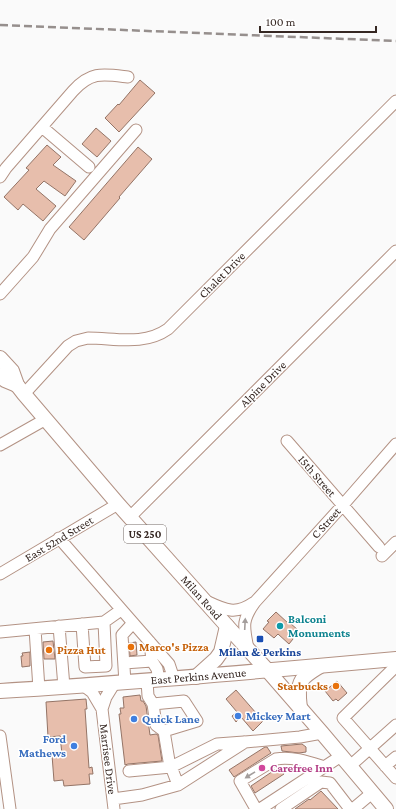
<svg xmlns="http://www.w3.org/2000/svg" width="396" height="809" font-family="'Crimson Pro',serif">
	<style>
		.building { fill: #e7beac; stroke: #947466 }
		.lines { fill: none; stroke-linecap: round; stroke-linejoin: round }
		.minor-casing { stroke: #b39284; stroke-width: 13 }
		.major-casing { stroke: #b39284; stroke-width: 16 }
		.minor { stroke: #fff; stroke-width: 11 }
		.major { stroke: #fff; stroke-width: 14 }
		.rail { stroke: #968f8d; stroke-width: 2.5; stroke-dasharray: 8 4; stroke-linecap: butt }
		.oneway { fill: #a49e9c }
		.culture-dot { fill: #0f9aa8; stroke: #fff; stroke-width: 1.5 }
		.transit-dot { fill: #1a4fb4; stroke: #fff; stroke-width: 1.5 }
		.food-dot { fill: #e8710a; stroke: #fff; stroke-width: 1.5 }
		.shop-dot { fill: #3f7fe0; stroke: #fff; stroke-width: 1.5 }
		.hotel-dot { fill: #d1479c; stroke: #fff; stroke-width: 1.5 }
		.labels { text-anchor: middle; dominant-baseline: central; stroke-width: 3; stroke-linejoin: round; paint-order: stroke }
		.shield { fill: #fff; stroke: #726864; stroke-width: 1 }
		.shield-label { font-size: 11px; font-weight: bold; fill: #352722 }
		.street-label { font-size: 12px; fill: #352722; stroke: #fff }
		.culture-label { font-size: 12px; font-weight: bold; fill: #0d838f; stroke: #fff; text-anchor: start }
		.food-label { font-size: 12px; font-weight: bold; fill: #c56008; stroke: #fff; text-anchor: start }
		.transit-label { font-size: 12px; font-weight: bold; fill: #164399; stroke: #fff }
		.shop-label { font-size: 12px; font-weight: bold; fill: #366cbe; stroke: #fff; text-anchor: start }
		.hotel-label { font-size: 12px; font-weight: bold; fill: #b23c85; stroke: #fff; text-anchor: start }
	</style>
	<rect width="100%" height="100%" fill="#fafafa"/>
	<path class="building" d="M140,80L155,93L119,132L105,118L118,104L119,105Z
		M96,128L111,141L97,157L82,144Z
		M47,145L61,157L53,165L76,181L65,196L44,181L36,189L56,206L43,221L23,204L18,210L4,197L29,170L26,168Z
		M138,147L152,159L119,197L120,198L84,240L69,227Z
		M276,612L289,624L290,623L298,630L292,637L293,639L289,644L278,634L274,638L263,629L269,622L267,621Z
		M53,641L55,659H44L43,642Z
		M136,642L137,655L130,656L129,643Z
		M30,652V666L22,667L21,656H23L22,653Z
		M337,681L347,693L338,701L336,699L333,701L325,691Z
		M236,690L263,721L253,731L241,717L236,722L232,716L237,712L226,699Z
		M140,695L141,701H143L146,706L150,735L156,734L158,735L162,761L128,764L125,765L119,714H121L120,708H124L123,697Z
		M86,699L87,709H85L89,768L92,767L93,774H89L90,784L64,786L63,780L54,781L52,755L62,754L60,736L48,737L46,702Z
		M302,744L306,747V752L299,753L282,751L281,746Z
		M265,747H267L271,753L234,777L229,770Z
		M279,767L284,774L255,793L251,786Z
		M321,791L338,809H295L309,799L310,800Z"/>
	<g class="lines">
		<g class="minor-casing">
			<path id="minor" d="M42,127L89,167
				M0,177L6,168L73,91C91,71 103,74 128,77
				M0,294L33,257L50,229L136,130
				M24,394L68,346L76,341L88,338C115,338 144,346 168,329L396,101
				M287,441L379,547
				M0,445L46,419
				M130,517L396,251
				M59,538L169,664L174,679
				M382,556L396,542
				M0,574L118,504
				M208,602C225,610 236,615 253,603
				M82,624L85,667L106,666L104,622
				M59,626L64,687
				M35,629L39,689
				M0,632L104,622L121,610
				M150,642L152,661L157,669L159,680
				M248,649C244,627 241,621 255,602L342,506L396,444
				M124,663L152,661
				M396,667L394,668L343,718L396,778
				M147,681L148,696L153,704L156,725L164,731L169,761L178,785
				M125,683L122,635L133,623
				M84,686L92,692L102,709L114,809
				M153,704L184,701L197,721L164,731
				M102,709L106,697L114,684
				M0,736L10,809
				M350,766L396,725
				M385,766L396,757
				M129,771L171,767L217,744L244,742
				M113,799L142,795L178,785L245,742L300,737L322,733
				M256,809L240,781L276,759C292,756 309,762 325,767
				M260,809L341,756
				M281,809L321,782L330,783L350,809
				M353,809L372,793"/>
		</g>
		<g class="major-casing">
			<g id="major">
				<path id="s1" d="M0,358L12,371L17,385L24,394L118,504L227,626L268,671L322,733L386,809"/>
				<path d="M0,375L5,380L17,385"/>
				<path d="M196,677L216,659L221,652L227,626"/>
				<path id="s2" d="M0,691C132,683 264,671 396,659"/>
				<path d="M300,708C299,700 297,688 302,680C306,674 314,670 320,666"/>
			</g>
		</g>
		<use href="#minor" class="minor"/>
		<use href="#major" class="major"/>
		<path class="rail" d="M0,25L396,41"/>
	</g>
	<defs><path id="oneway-solid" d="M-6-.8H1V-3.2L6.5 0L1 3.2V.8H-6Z"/></defs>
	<g class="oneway">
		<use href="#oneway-solid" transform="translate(245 624) rotate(-87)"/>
		<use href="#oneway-solid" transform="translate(250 775) rotate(148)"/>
	</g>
	<circle class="culture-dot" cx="280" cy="626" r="4"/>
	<rect class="transit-dot" x="256" y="635" width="8" height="8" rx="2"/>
	<g class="food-dot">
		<circle cx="131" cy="647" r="4"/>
		<circle cx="49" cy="650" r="4"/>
		<circle cx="336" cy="686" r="4"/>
	</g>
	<g class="shop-dot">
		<circle cx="238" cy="716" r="4"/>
		<circle cx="134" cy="719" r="4"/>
		<circle cx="74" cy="746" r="4"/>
	</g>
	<circle class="hotel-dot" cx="262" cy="768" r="4"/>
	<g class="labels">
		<rect class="shield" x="124" y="525" width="42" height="18" rx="3"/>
		<g class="shield-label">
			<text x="145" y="534">US 250</text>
		</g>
		<g class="street-label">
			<text transform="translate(222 275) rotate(-45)">Chalet Drive</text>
			<text transform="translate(263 384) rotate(-45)">Alpine Drive</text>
			<text transform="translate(317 476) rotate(49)">15th Street</text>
			<text transform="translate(326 523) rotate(-48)">C Street</text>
			<text transform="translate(59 539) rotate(-31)">East 52nd Street</text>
			<text stroke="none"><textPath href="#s1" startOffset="314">Milan Road</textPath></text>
			<text stroke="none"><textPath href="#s2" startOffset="199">East Perkins Avenue</textPath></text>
			<text transform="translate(108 759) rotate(83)">Marrisee Drive</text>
		</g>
		<g class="culture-label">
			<text x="288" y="619">Balconi<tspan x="288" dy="14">Monuments</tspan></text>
		</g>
		<g class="food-label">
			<text x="139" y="647">Marco's Pizza</text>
			<text x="57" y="650">Pizza Hut</text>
			<text x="328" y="686" text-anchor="end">Starbucks</text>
		</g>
		<g class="transit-label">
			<text x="260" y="652">Milan &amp; Perkins</text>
		</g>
		<g class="shop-label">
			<text x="246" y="716">Mickey Mart</text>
			<text x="142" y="719">Quick Lane</text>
			<text x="66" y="739" text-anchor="end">Ford<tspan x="66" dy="14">Mathews</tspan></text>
		</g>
		<g class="hotel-label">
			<text x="270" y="768">Carefree Inn</text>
		</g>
	</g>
	<path d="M260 26v6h116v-6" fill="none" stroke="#352722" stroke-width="2"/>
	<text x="266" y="26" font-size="12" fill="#352722" stroke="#ffffff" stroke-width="3" paint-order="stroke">100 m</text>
</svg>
